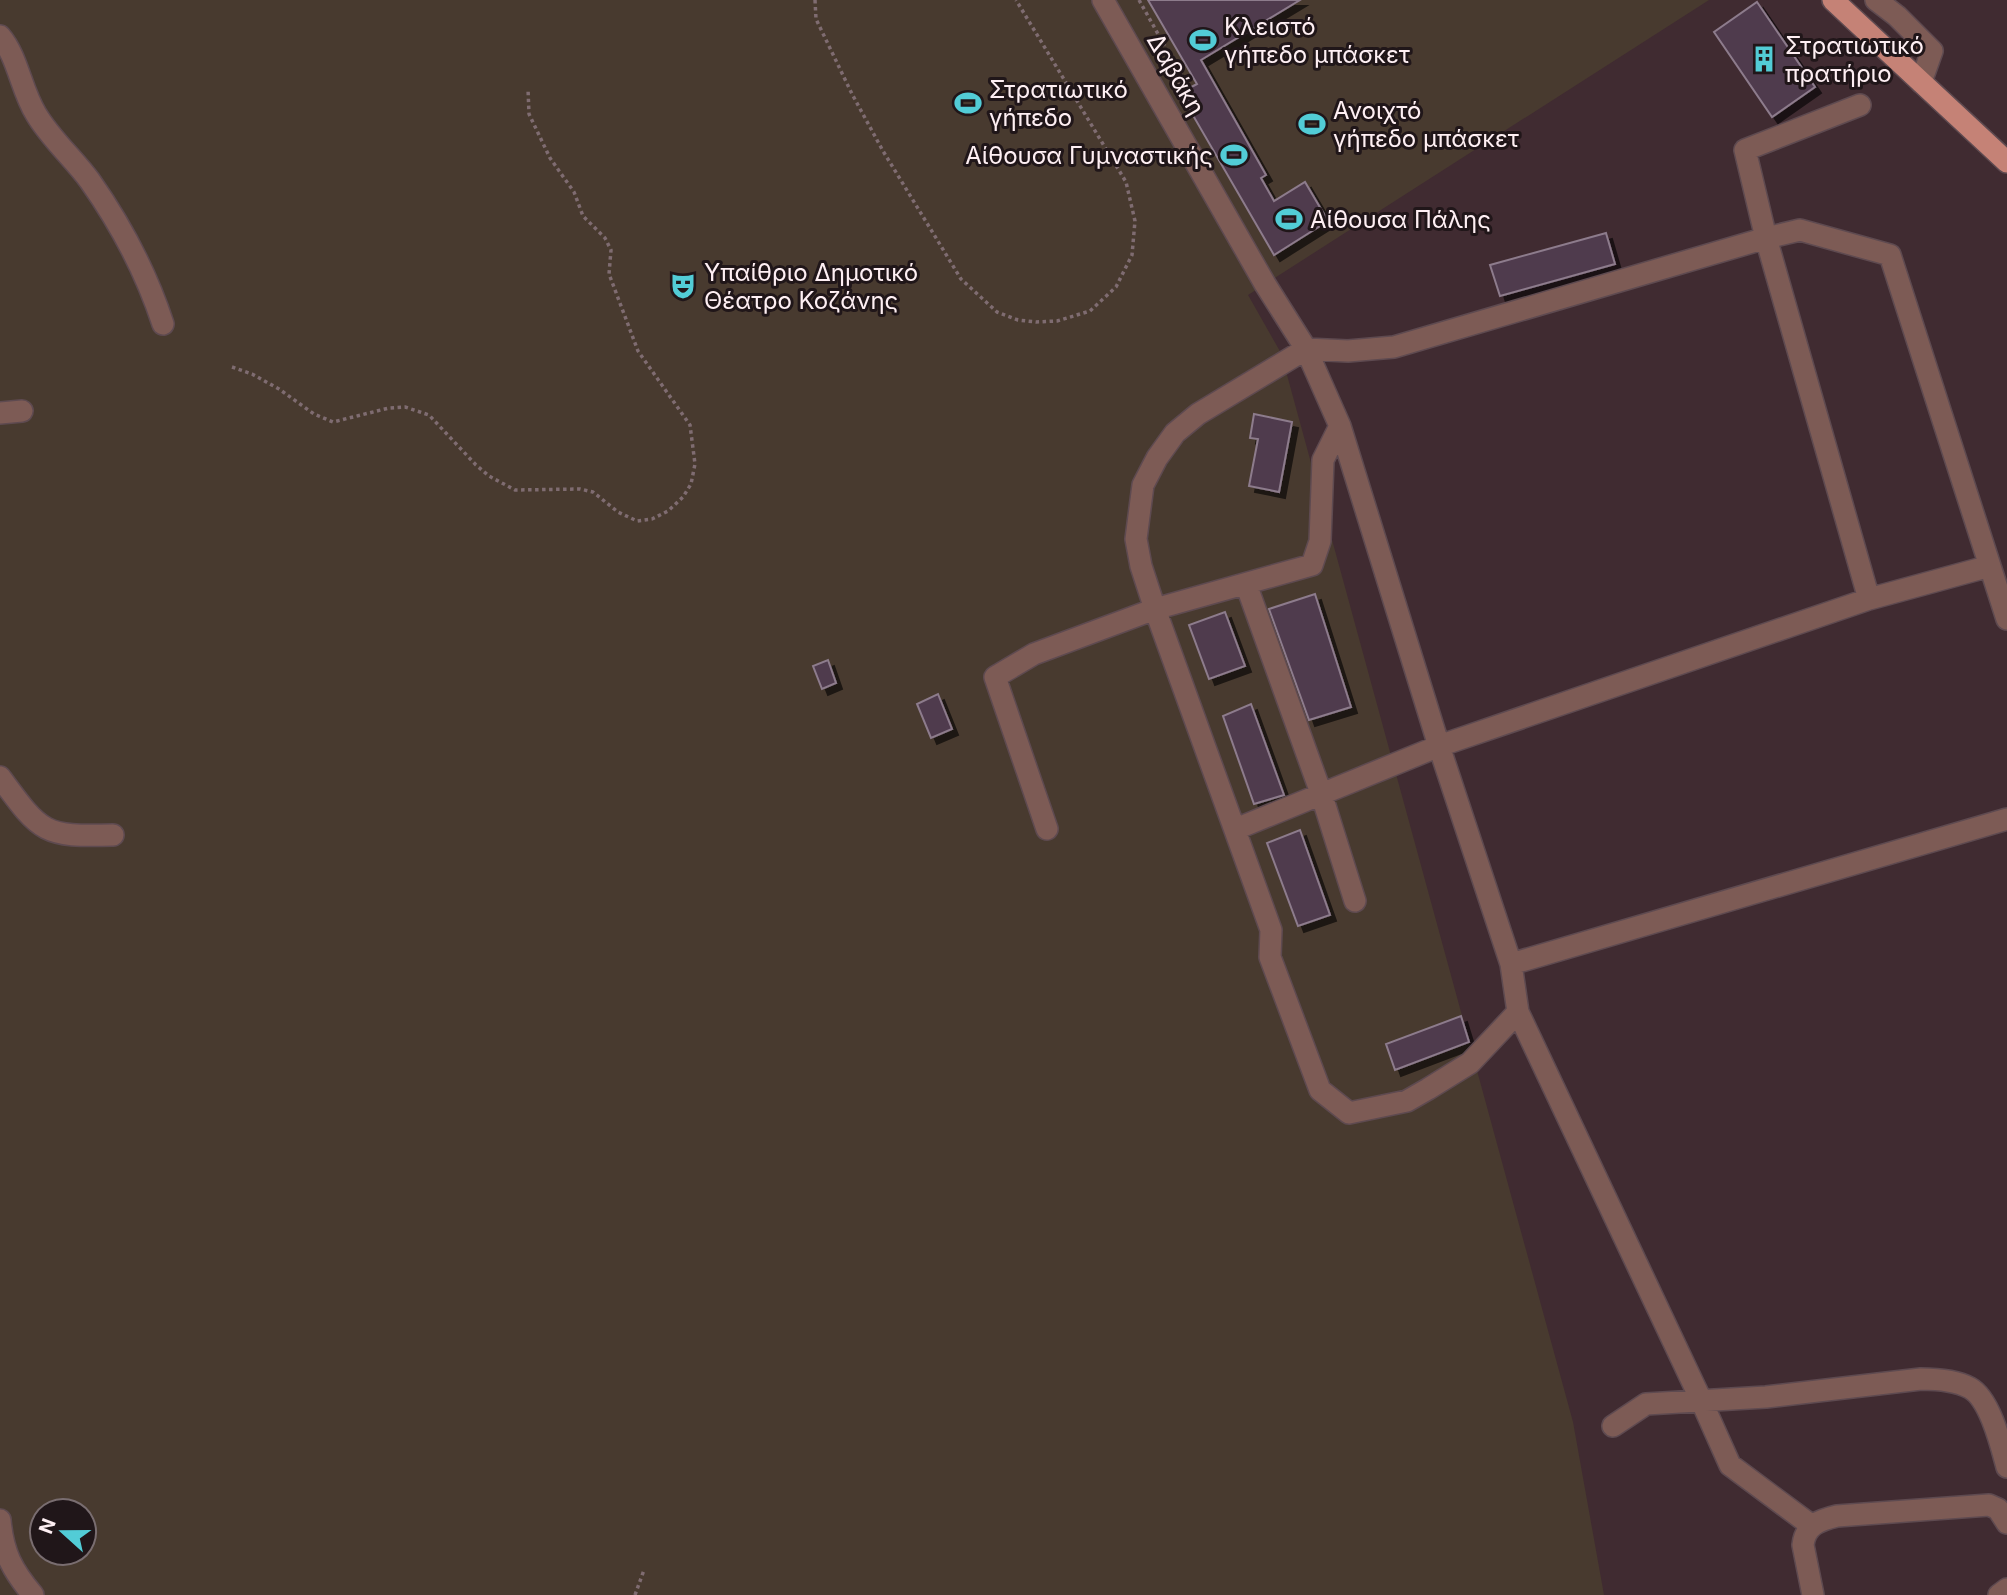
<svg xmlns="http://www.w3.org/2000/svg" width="2007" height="1595" font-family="Inter,sans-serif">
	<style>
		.green { fill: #483a2f; fill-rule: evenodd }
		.building { fill: #4f3b4e; stroke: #8d7b8c; stroke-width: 2; filter: url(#shadow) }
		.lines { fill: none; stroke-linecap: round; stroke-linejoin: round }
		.minor-casing { stroke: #5e4a50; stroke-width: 24 }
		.major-casing { stroke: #5e4a50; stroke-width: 24 }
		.path { stroke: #7f6c71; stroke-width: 3.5; stroke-dasharray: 3.5 3.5; stroke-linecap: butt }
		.minor { stroke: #7d5b55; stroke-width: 21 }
		.major { stroke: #c58276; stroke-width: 21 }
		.labels { text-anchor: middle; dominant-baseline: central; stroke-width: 6; stroke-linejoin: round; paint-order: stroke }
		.poi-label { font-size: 24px; fill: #feeff3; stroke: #201619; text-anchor: start }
		.street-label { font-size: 24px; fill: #feeff3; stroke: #201619 }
	</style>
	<defs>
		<filter id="shadow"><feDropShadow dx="6" dy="6" stdDeviation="0" flood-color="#0009"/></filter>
	</defs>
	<rect width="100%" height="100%" fill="#402b31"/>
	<path class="green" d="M0,0H1709L1248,295L1281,353L1573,1422L1604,1595H0ZM42,1511H84V1553H42Z"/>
	<path class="building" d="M1148,0H1300L1201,60L1266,175L1261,178L1274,201L1305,182L1328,221L1274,255L1180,93L1197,84Z
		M1757,2L1815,87L1772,117L1714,32Z
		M1606,233L1615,264L1500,296L1490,265Z
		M1254,414L1292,422L1279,492L1249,486L1258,439L1250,438Z
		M1315,594L1351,707L1309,720L1269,609Z
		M1225,612L1245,666L1209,679L1189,625Z
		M828,660L836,683L822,689L813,666Z
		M938,694L952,729L931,738L917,704Z
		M1251,704L1284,795L1254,804L1223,716Z
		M1300,830L1330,915L1298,926L1267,843Z
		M1461,1016L1469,1042L1395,1070L1386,1044Z"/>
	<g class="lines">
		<g class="minor-casing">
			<path id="minor" d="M1103,0L1265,284L1306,349L1340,426L1439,746L1511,964L1518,1012L1701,1400L1730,1465L1812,1526
				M1876,0L1897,16L1932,51L1921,82
				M0,36C18,57 21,90 36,114C50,138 73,158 90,181C121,225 146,272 163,324
				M1860,105L1745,150L1766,238L1869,599
				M0,413L22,411
				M1246,584L1321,793L1355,901
				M0,777C41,833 43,837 113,835
				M1047,829L995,677L1034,654L1155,609L1312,565L1320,541L1323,460L1340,426
				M1236,829L1439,746L1869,599L1990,566
				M1511,964L2007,819
				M1518,1012L1470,1063L1428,1089L1407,1101L1349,1113L1320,1090L1270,957L1271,930L1155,609L1141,566L1136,539L1143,485L1157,458L1175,433L1198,414L1306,349L1348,351L1394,347L1766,238L1800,230L1890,255L2007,619
				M1613,1426L1646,1404L1766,1397L1921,1379C1937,1379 1955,1380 1970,1388C1990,1399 2001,1445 2007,1467
				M0,1520C3,1553 12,1570 33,1595
				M1813,1595L1803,1545C1805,1525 1820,1520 1837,1516L1989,1505L1998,1509L2007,1523
				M1999,1595L2007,1589"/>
		</g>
		<g class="major-casing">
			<path id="major" d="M1833,0L2007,162"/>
		</g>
		<path class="path" d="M815,0L816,19L852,94L883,151L961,279L997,312L1018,320L1036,322L1057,321L1090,311L1116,287L1132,255L1135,221L1126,182L1016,0
			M1139,0L1185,82L1175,87
			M232,367L252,374L279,389L314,414L333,422L389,408L405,407L429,415L476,465L489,476L515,490L580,489L593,492L618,512L637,521L652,519L668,511L683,497L691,484L695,464L690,425L638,351L609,274L611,250L605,238L583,216L574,192L550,158L529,114L528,89
			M635,1595L644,1570"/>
		<use href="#minor" class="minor"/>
		<use href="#major" class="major"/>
	</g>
	<defs>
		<g id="stadium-bare" transform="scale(2.1)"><path d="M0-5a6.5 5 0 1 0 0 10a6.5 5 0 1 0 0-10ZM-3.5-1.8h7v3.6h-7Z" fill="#52ccd6" stroke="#201619" stroke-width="2.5" paint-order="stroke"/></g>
		<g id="building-bare" transform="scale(2.1)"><path d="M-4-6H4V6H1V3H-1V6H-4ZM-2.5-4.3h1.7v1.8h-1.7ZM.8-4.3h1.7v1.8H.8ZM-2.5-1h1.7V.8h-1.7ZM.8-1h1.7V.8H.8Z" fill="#52ccd6" stroke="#201619" stroke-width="2.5" paint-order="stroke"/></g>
		<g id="theatre-bare" transform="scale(2.1)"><path d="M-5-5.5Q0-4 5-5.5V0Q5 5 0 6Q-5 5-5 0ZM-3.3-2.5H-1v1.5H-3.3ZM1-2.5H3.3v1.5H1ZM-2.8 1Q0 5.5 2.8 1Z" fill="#52ccd6" stroke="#201619" stroke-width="2.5" paint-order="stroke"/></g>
	</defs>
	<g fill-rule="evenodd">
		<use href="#stadium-bare" x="1203" y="40"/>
		<use href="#building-bare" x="1764" y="59"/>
		<use href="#stadium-bare" x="968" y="103"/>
		<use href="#stadium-bare" x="1312" y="124"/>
		<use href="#stadium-bare" x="1234" y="155"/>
		<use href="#stadium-bare" x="1289" y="219"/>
		<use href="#theatre-bare" x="683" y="286"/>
	</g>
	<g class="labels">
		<g class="poi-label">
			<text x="1224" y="26">Κλειστό<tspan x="1224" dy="28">γήπεδο μπάσκετ</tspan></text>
			<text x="1785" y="45">Στρατιωτικό<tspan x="1785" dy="28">πρατήριο</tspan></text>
			<text x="989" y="89">Στρατιωτικό<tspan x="989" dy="28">γήπεδο</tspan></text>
			<text x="1333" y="110">Ανοιχτό<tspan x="1333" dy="28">γήπεδο μπάσκετ</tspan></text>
			<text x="1213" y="155" text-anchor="end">Αίθουσα Γυμναστικής</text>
			<text x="1310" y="219">Αίθουσα Πάλης</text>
			<text x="704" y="272">Υπαίθριο Δημοτικό<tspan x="704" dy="28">Θέατρο Κοζάνης</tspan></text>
		</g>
		<g class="street-label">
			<text transform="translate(1176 74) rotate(60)">Δαβάκη</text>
		</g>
	</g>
	<g transform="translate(63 1532) rotate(291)"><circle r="33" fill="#201619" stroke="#796d70" stroke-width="2"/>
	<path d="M0-5L12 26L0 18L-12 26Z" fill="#52ccd6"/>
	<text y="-10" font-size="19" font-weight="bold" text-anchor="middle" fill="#feeff3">N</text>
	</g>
</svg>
